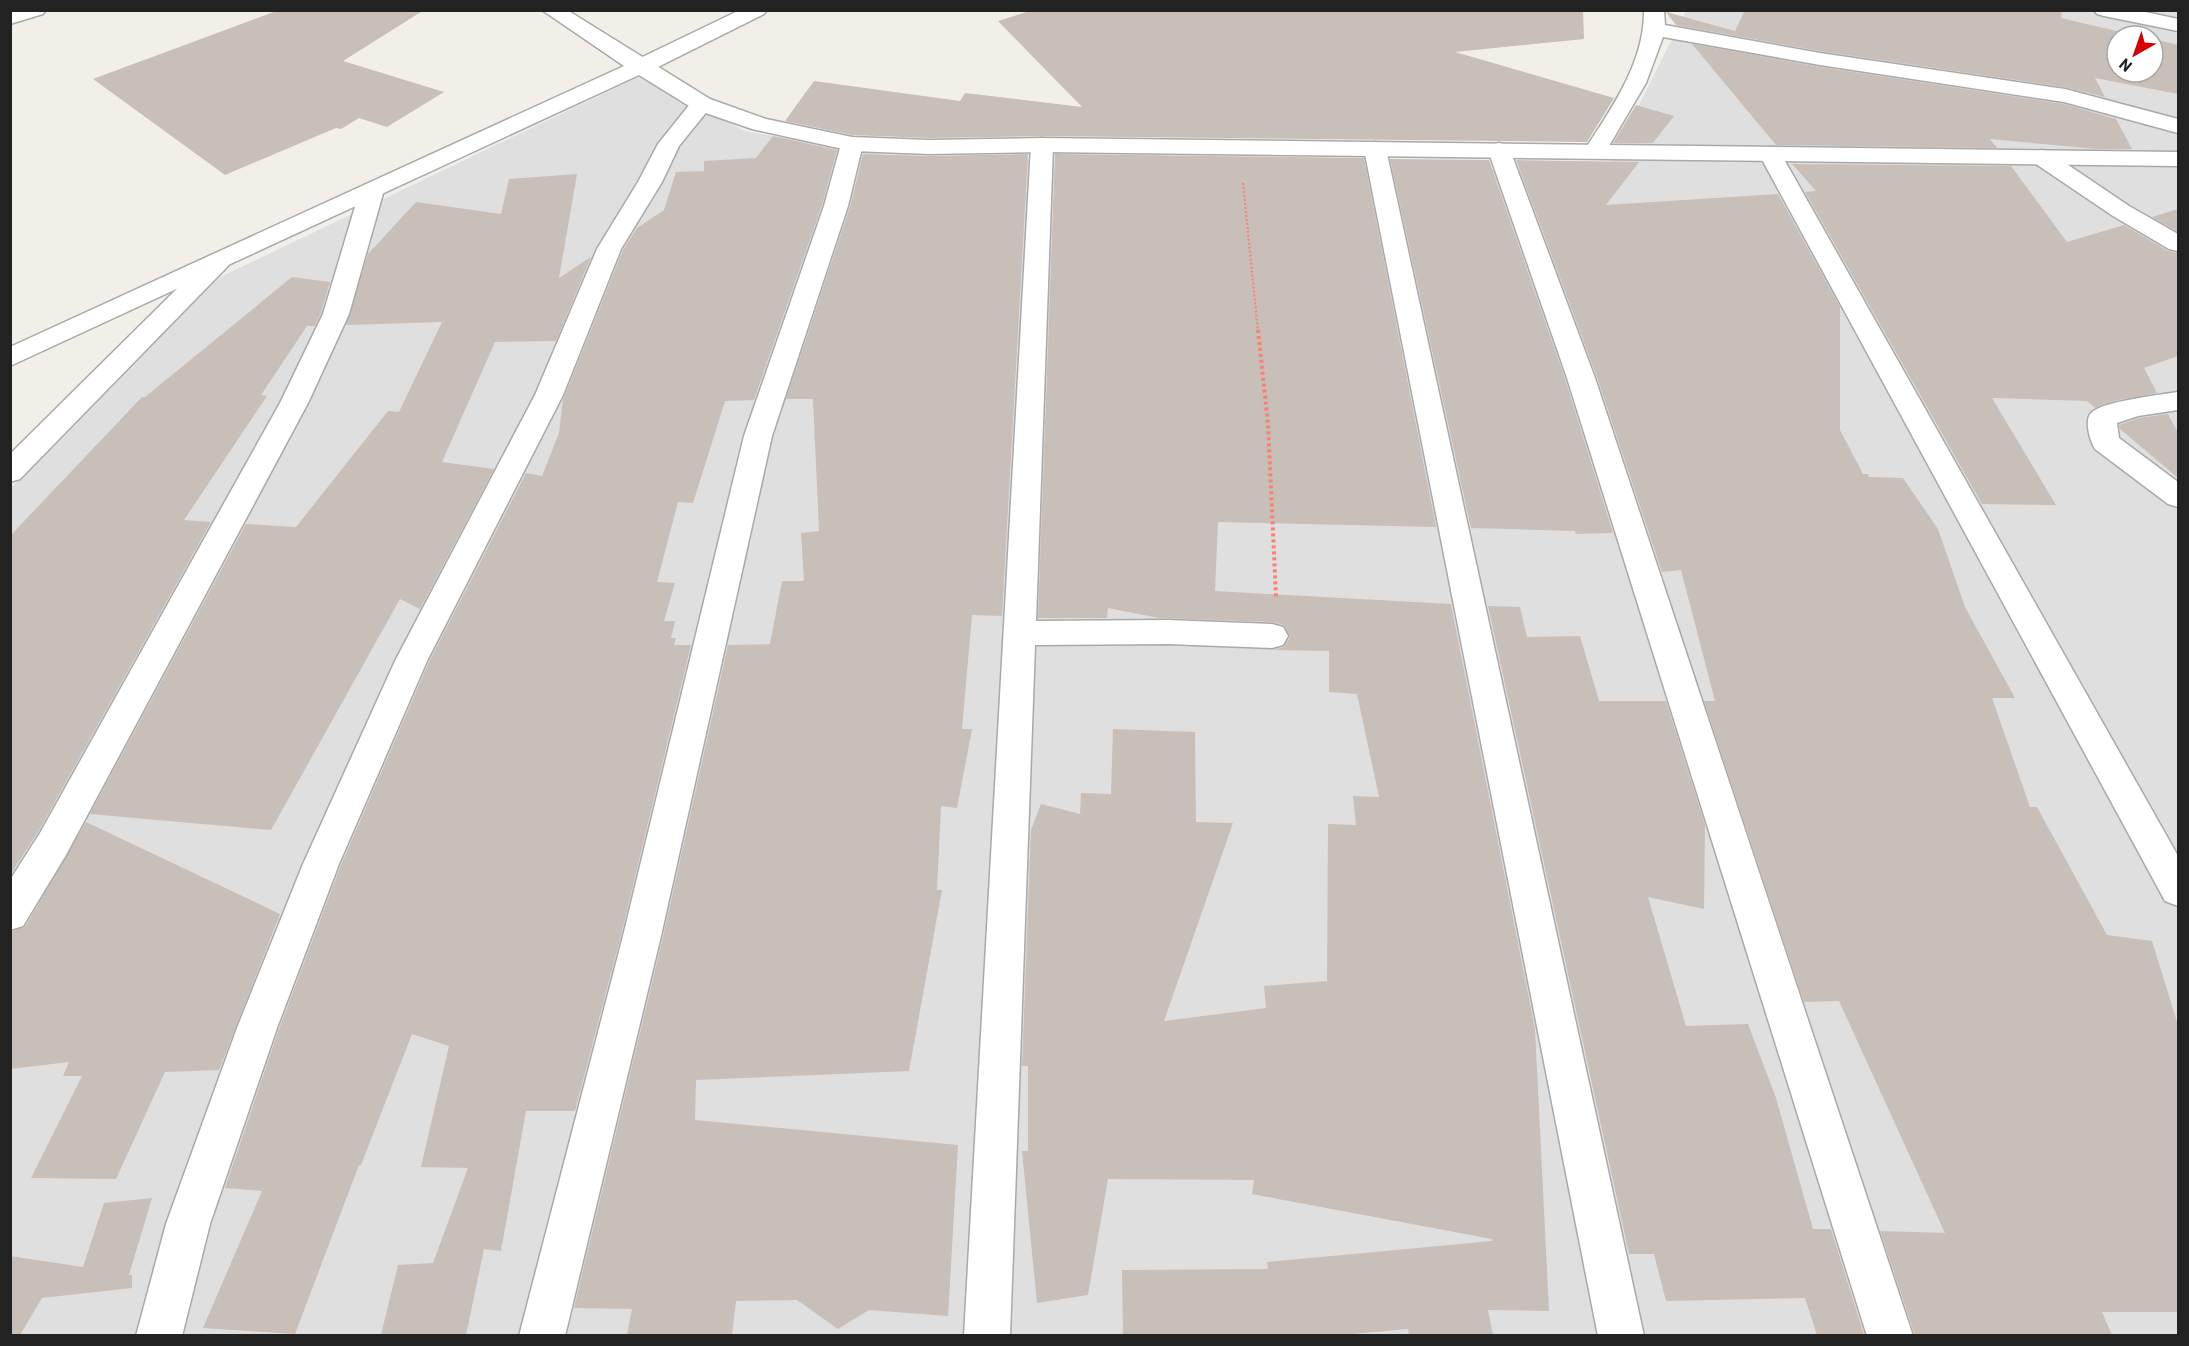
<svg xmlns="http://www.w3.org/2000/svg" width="2189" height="1346" font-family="Barlow,sans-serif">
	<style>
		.residential { fill: #e0dfdf; fill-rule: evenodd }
		.building { fill: #c7bfb8 }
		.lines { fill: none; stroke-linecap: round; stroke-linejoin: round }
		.minor-casing { stroke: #a9a9a9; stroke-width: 3 }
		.tertiary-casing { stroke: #a9a9a9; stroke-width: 3 }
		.path-far1 { stroke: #fa8072; stroke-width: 2; stroke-dasharray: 2 2; stroke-linecap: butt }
		.path { stroke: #fa8072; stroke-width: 4; stroke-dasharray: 3 3; stroke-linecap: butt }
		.minor { fill: #fff; fill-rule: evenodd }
		.tertiary { fill: #fff; fill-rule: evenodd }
	</style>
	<rect width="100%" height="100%" fill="#f2efe9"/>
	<path class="residential" d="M1686,11H2178V1335H11L10,489L206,284L638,77L745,131L894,157L1606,171ZM2117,36H2153V72H2117Z"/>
	<path class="building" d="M279,10H424L343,61L444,92L387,127L359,118L341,129L336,128L225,175L93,79Z
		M1033,10H1583L1584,39L1455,52L1614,98L1587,142L1042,136L929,138L852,135L785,121L814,81L960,101L965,93L1082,107L998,21Z
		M1745,10H2062L2061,18L2138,36H2117V72H2153V39L2178,45V94L2095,78L2105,97L2065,87L1820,51L1676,25L1666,12L1735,31Z
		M1692,44L1820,67L2064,104L2116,119L2132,149H2097L1990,139L1997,148L1776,145Z
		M1636,105L1674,116L1653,143H1613Z
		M773,136L837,150L822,205L754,400L725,401L693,503L678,502L657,582L675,583L664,621H675L671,638H676L674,645H691L621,935L575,1111H526L501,1251L484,1249L466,1335H381L398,1265L433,1263L468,1168L421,1167L449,1046L412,1034L361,1165H359L295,1334L203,1328L262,1191L225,1188L279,1029L341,865L429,662L526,473L542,476L559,433L563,400L623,250L637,228L664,210L676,172L704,171V161L756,158Z
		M863,154L929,156L1028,154L1002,616L972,615L962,729H972L957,808L941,806L937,890H942L909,1071L696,1080L695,1120L958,1145L948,1316L869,1310L838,1329L797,1300L736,1301L732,1335H627L632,1309L574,1308L663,937L728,645L770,644L782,581H804L801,533L819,531L813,399H786L850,207Z
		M1055,154L1364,158L1436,527L1218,522L1215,591L1451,604L1535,1029L1549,1311L1488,1310L1493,1335H1409L1408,1329L1341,1335H1123L1122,1270L1268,1269L1267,1262L1492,1241V1239L1252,1194L1254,1180L1108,1179L1088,1295L1037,1303L1022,1151H1028V1066H1022L1031,830L1041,804L1080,814L1081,793L1111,794L1113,729L1195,732L1196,822L1233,823L1164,1021L1266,1008L1264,986L1327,981L1328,824L1356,825L1353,796L1379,797L1357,694L1329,692V651L1273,650L1284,647L1290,637L1284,625L1272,622L1159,618L1108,608L1107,618H1038Z
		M1390,159L1489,160L1565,379L1613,533L1576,534L1575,531L1471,528Z
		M1516,160L1639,162L1606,205L1778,194L1840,307V430L1863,474H1868L1869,477L1903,478L1938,529L1965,607L2015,698H1992L2030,807H2037L2107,935L2152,941L2178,1025V1312H2102L2112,1335H1915L1880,1231L1945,1233L1839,1001L1804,1002L1704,701H1715L1681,570L1662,572L1597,377Z
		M1792,164L2011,166L2067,242L2124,225L2168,251L2178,253V356L2144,368L2157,393L2118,400L2095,408L2087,401L1992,398L2056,505L1982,504L1805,192L1816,191Z
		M577,174L559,278L591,257L556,341L495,342L442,462L494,469L420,609L400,599L271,830L90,814L246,524L296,527L388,411L399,412L442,322L346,325L368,254L416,202L501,214L509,179Z
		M2178,209V232L2152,217Z
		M292,277L330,282L321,313L315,326H307L261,395L267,396L184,520L211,522L38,832L10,875V536L142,397H145Z
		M2168,414L2178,433V478L2120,429L2119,425L2139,418Z
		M1488,606L1520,607L1527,637L1580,636L1599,701H1666L1705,825L1704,909L1648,897L1686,1026L1748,1024L1776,1098L1813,1229H1831L1864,1335H1817L1805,1298L1666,1301L1654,1254H1629Z
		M86,822L280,914L219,1070L165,1072L116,1179L31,1178L82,1076H63L69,1062L10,1069V932L25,927Z
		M152,1198L129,1275H132V1288L42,1298L20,1335H10V1256L83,1267L104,1203Z"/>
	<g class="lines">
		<g class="minor-casing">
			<path id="minor" d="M46,10L43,14L10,24V11Z
				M740,10H767L764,14L648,72L640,73L632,72L629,67L632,62Z
				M1644,10H1664L1665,25L1820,53L2065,89L2178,119V133L2064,102L1820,65L1663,37L1646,83L1606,151L1603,156L1595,158L1587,156L1584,151C1611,109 1645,62 1644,10Z
				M2094,10H2136L2178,19V31L2104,16L2097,14Z
				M702,97L710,99L713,104L679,146L662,182L621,249L563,395L427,661L339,864L277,1028L210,1224L182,1336H136L166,1224L237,1028L303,864L395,661L535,395L597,249L638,182L658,144L694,99Z
				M852,137L860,139L863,144L848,206L772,436L661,936L565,1336H519L623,936L744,436L824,206L841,144L844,139Z
				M1042,138L1050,140L1053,145L1036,621L1168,620L1272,624L1283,627L1288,636L1283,645L1272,648L1168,644L1035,645L1010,1336H964L1031,145L1034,140Z
				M1375,142L1383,144L1386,149L1644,1336H1598L1364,149L1367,144Z
				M1499,143L1507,145L1510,150L1595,378L1913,1336H1867L1567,378L1488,150L1491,145Z
				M1770,147L1778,149L1781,154L2178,856V906L2165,901L1759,154L1762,149Z
				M2041,150L2049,152L2129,206L2178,234V251L2169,249L2113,216L2033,162L2030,157L2033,152Z
				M372,183L380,185L384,190L349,314L308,403L66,855L23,926L10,930V880L40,833L280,403L323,314L360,190L364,185Z
				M218,254L227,257L231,262L227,267L20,479L10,482V454L209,257Z
				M2178,392V410L2138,416L2117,423L2119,438L2178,482V507L2168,504L2095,449C2090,441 2084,420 2091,413C2103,401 2160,395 2178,392Z"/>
		</g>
		<g class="tertiary-casing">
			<path id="tertiary" d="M542,10H567L710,99L766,119L852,137L929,140L1042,138L2178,152V166L1042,152L929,154L852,151L752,129L694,109L639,75L10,366V347L624,66Z"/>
		</g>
		<path class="path-far1" d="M1243,183L1258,332"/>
		<path class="path" d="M1258,330L1268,424L1276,597"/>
		<use href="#minor" class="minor"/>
		<use href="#tertiary" class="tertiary"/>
	</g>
	<rect width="2189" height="1346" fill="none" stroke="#222222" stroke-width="24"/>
	<g transform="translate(2135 54) rotate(220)"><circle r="28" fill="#ffffff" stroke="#a7a7a7" stroke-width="1.5"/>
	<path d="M0-4.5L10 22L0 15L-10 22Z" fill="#d40000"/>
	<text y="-9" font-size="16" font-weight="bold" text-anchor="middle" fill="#222222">N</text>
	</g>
</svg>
